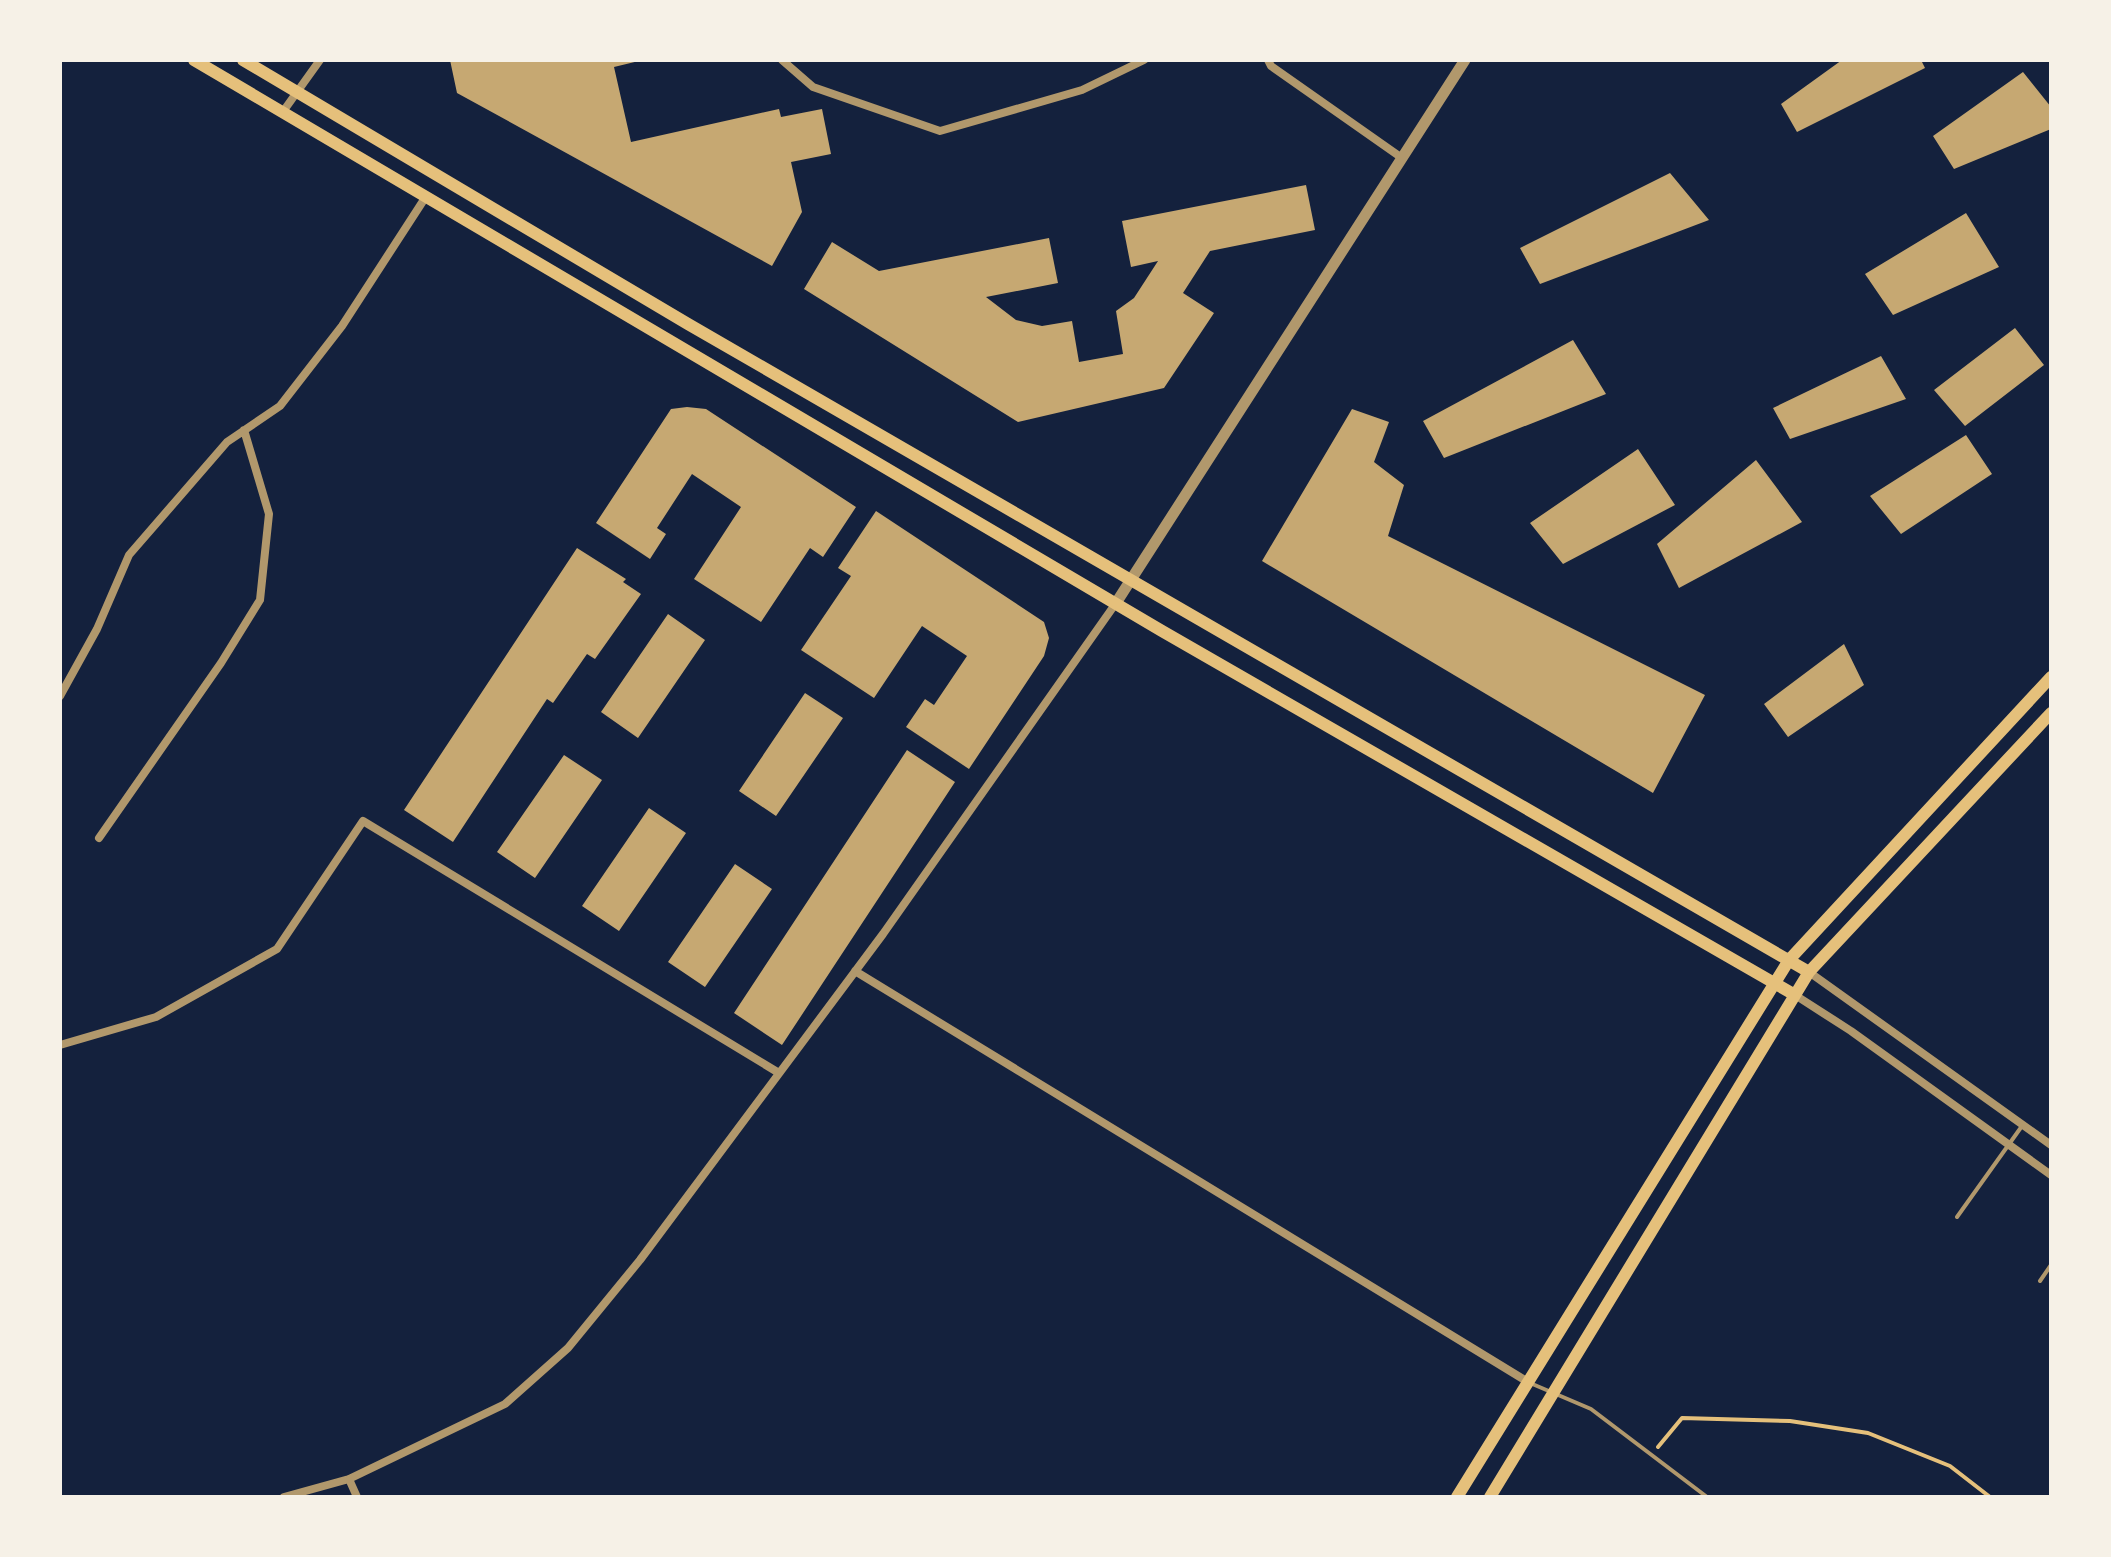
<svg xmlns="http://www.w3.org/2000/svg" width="2111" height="1557" font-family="'IBM Plex Sans',sans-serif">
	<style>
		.building { fill: #c6a872 }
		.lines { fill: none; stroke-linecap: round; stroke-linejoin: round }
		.path { stroke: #e5c07b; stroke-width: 4 }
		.service { stroke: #b1986c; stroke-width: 4 }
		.minor { stroke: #b1986c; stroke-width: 8 }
		.tertiary { stroke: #b1986c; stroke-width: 11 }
		.secondary { stroke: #e5c07b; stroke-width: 12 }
	</style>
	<rect width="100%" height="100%" fill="#14213d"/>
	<path class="building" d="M450,60H643L614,67L631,142L779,109L781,117L822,109L831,154L791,162L802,212L772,266L457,93Z
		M1842,60H1921L1925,68L1797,132L1781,104Z
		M2023,72L2051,107V129L1954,169L1933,136Z
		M1670,173L1709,220L1540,284L1520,248Z
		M1306,185L1315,230L1210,251L1183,293L1214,313L1164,388L1018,422L804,289L832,242L879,271L1049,238L1058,283L986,297L1016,320L1042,326L1072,321L1079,362L1123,354L1116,311L1134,298L1158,261L1131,267L1122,221Z
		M1966,213L1999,267L1893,315L1865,274Z
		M2015,328L2044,365L1965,426L1934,390Z
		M1573,340L1606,394L1444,458L1423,421Z
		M1881,356L1906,399L1790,439L1773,408Z
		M687,407L706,409L856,507L823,557L810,548L761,622L694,579L741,507L692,474L657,528L666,534L650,559L596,523L671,409Z
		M1352,409L1389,422L1374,462L1404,485L1388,536L1705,695L1653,793L1262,561Z
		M1966,435L1992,474L1901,534L1870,496Z
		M1638,449L1675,505L1563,564L1530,523Z
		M1756,460L1802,522L1679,588L1657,544Z
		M876,511L1044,622L1049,638L1044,656L969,769L906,727L925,699L934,705L967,656L922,626L874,698L801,650L851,576L838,568Z
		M577,548L626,579L623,582L641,594L595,659L587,654L553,703L547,699L453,842L404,810Z
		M668,614L705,640L638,738L601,712Z
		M1844,644L1864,685L1788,737L1764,704Z
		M805,693L843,718L776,816L739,791Z
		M907,750L955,782L782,1045L734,1013Z
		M564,755L602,780L535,878L497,852Z
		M649,808L686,833L619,931L582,906Z
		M735,864L772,889L705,987L668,962Z"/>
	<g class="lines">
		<path class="path" d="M1658,1447L1682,1418L1790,1421L1868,1433L1950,1466L1990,1497"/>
		<path class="service" d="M1957,1217L2022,1126
			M2040,1281L2051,1265
			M1530,1383L1591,1409L1707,1497"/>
		<path class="minor" d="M782,60L813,87L940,131L1082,90L1144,60
			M1268,60L1271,66L1402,158
			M282,113L320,60
			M60,696L97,629L129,555L227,442L280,406L342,326L425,198
			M99,838L221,663L260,600L269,514L244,430
			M855,971L1528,1382
			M1809,972L2051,1145
			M1795,995L1851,1031L2051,1175
			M60,1045L156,1017L277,949L363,821L779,1073
			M349,1479L357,1497
			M284,1497L349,1479L505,1404L568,1348L640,1260L883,934L1116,603"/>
		<path class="tertiary" d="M1116,603L1465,60"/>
		<path class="secondary" d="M194,60L1162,631L1795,995
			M243,60L688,324L1809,972
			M1457,1497L1789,960L2051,677
			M1490,1497L1809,972L2051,713"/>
	</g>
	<rect width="2111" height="1557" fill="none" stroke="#f6f1e7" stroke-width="124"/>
</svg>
